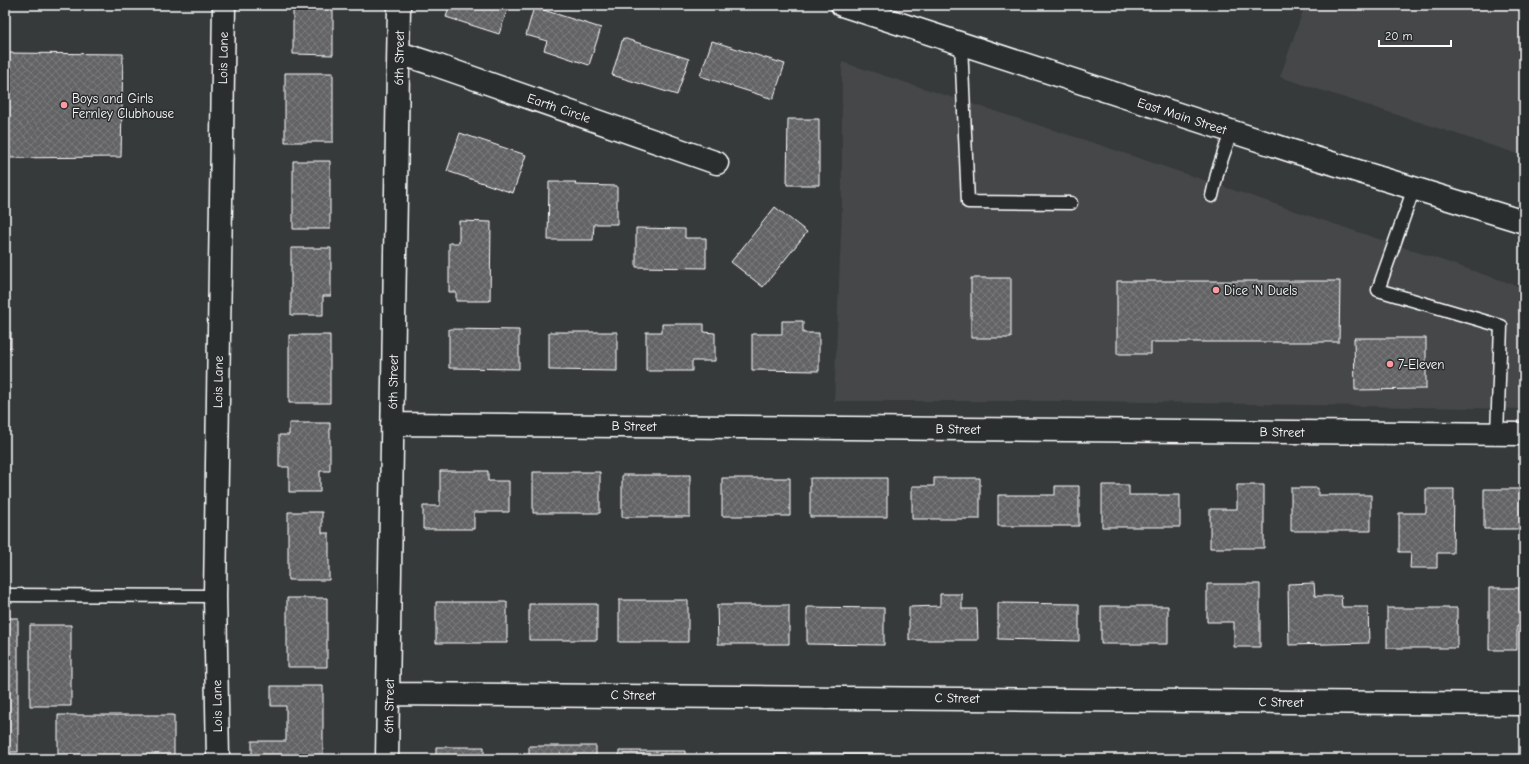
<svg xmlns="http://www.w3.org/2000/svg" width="1529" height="764" font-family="'Comic Neue',sans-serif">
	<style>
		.built { fill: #444748 }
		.building { fill: url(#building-cross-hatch); stroke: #fff }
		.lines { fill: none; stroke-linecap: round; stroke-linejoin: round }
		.service-casing { stroke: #fff; stroke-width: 15 }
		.minor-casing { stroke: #fff; stroke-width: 25 }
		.primary-casing { stroke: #fff; stroke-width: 25 }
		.service { stroke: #2a2d2e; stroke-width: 12 }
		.minor { stroke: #2a2d2e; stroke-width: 22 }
		.primary { stroke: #2a2d2e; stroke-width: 22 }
		.poi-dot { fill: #ff9aa2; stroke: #2a2d2e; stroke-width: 1.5 }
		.labels { text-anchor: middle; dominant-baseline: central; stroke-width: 3; stroke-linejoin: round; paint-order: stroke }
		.street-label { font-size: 13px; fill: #fff; stroke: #2a2d2e }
		.poi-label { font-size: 13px; fill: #fff; stroke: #2a2d2e; text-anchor: start }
	</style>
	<defs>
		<pattern id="building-cross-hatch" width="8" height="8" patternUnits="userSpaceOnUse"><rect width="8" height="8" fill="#636465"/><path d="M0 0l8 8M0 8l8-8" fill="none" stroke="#7a7b7c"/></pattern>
	</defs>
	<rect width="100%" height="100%" fill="#373a3b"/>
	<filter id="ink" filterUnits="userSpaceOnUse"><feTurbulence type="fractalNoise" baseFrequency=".025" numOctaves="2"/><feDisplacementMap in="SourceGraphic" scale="8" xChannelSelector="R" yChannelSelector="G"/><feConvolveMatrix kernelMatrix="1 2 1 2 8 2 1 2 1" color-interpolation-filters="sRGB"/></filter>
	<g filter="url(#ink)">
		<path class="built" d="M1305,5H1524V156L1280,77Z
			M842,62L1094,143L1524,288V409L1092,401H834L842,210Z"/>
		<path class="building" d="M293,5H333V55L293,54Z
			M450,5H509L499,34L446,17Z
			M534,7L601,28L589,65L544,50L547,41L526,35Z
			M623,38L689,59L677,95L612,75Z
			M712,41L785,64L773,99L700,76Z
			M5,53L123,54L121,157L5,158Z
			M285,73H333V142H285Z
			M788,119H819V185H787Z
			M460,133L526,155L513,193L447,171Z
			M293,161H330V229H293Z
			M549,182H576L575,185L617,186V224H594L593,240H548Z
			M775,207L807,232L763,287L731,262Z
			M459,221L491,222L490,301H456V292H449V243H459Z
			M636,228L685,229V238H706V268L636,267Z
			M291,248H331V296H323V315H291Z
			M971,278H1011V338H971Z
			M1117,281H1340L1339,342H1151V354H1117Z
			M782,321H803V333H819V371L752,370V334H782Z
			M662,324H704V332L715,333V361H692V371H646V332H662Z
			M449,329L519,330V369L449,368Z
			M5,332H11V348L5,347Z
			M549,332H617V371L549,370Z
			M289,335H330V403H289Z
			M1354,338H1426V389L1355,390Z
			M289,423H330V471H320V492H289V467H279V435H289Z
			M440,471H488V481H509V512H474V529H423V506H440Z
			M533,472H600V513H533Z
			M622,475H690V517H622Z
			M722,478H790V516H722Z
			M810,478H887V517H810Z
			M934,478H980V519H912V486H934Z
			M1102,485H1129V495H1180V527H1102Z
			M1237,485H1264V548H1210V509H1237Z
			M1055,486H1079V526H998V495H1055Z
			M1291,488H1318V495H1371V531H1291Z
			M1426,489H1454L1453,553H1437V568H1410L1411,552H1399V513H1426Z
			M1484,489H1524V529H1484Z
			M288,512H322V533H329V580H288Z
			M1314,583L1315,596H1341L1342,607H1368L1369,643L1289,645L1288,584Z
			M1207,584H1260V647H1234V622H1207Z
			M1489,588H1524V626H1517V650H1489Z
			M940,594H962V609H977L978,640H909V607L940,606Z
			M287,598H327V667H287Z
			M619,600H688V642H619Z
			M436,602H507V643H436Z
			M998,603L1079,604V641L998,639Z
			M529,604H597V640H529Z
			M717,605H789V644H718Z
			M1101,606H1168V644H1101Z
			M807,607L884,608V645L807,644Z
			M1387,608H1457V648H1387Z
			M5,618H18V752H5Z
			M30,625H71V706H30Z
			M271,686H323V759H252V741H286V706H271Z
			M58,715H174V759H58Z
			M529,746H596V759H529Z
			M436,747H484V756H505V759H436Z
			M619,751H685V759H619Z
			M718,754H787V759H718Z
			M808,754H882V759H808Z
			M909,755H975V759H909Z
			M1232,756H1260V759H1232Z
			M1053,757H1077V759H1053Z"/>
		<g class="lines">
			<g class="service-casing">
				<path id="service" d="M961,44L968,202L1071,203
					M1414,188L1378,290L1501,326L1497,434
					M1212,196L1218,170L1231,132
					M5,595L215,596"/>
			</g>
			<g class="minor-casing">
				<path id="minor" d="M399,53L430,63L717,163
					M392,424L1524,434
					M389,694L1524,704
					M218,759L215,596L224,5
					M387,759L399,5"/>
			</g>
			<g class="primary-casing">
				<path id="primary" d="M842,5L1292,151L1524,222"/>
			</g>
			<use href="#service" class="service"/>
			<use href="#minor" class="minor"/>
			<use href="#primary" class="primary"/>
		</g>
	</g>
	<g class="poi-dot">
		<circle cx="64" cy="105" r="4"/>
		<circle cx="1216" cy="290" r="4"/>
		<circle cx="1390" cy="364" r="4"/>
	</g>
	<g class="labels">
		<g class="street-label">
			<text transform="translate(223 58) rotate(-89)">Lois Lane</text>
			<text transform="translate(399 58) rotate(-89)">6th Street</text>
			<text transform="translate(559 108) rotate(19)">Earth Circle</text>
			<text transform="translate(1182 116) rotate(18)">East Main Street</text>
			<text transform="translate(218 382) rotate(-89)">Lois Lane</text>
			<text transform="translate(393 382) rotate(-89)">6th Street</text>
			<text transform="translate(634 426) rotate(1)">B Street</text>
			<text transform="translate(958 429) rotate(1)">B Street</text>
			<text transform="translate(1282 432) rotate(1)">B Street</text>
			<text transform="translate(633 695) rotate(1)">C Street</text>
			<text transform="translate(957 698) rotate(1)">C Street</text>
			<text transform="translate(1281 702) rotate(1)">C Street</text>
			<text transform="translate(217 706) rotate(-91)">Lois Lane</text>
			<text transform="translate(389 706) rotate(-89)">6th Street</text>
		</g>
		<g class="poi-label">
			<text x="72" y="98">Boys and Girls<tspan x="72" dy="15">Fernley Clubhouse</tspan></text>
			<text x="1224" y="290">Dice 'N Duels</text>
			<text x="1398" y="364">7-Eleven</text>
		</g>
	</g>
	<rect width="1529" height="764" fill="none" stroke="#2a2d2e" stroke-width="20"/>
	<rect x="10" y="10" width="1509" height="744" fill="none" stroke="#fff" stroke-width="1.5" filter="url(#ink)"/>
	<path d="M1379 40v6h72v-6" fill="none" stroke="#ffffff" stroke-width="2"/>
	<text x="1385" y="40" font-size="12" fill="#ffffff" stroke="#2a2d2e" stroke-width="3" paint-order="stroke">20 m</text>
</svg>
